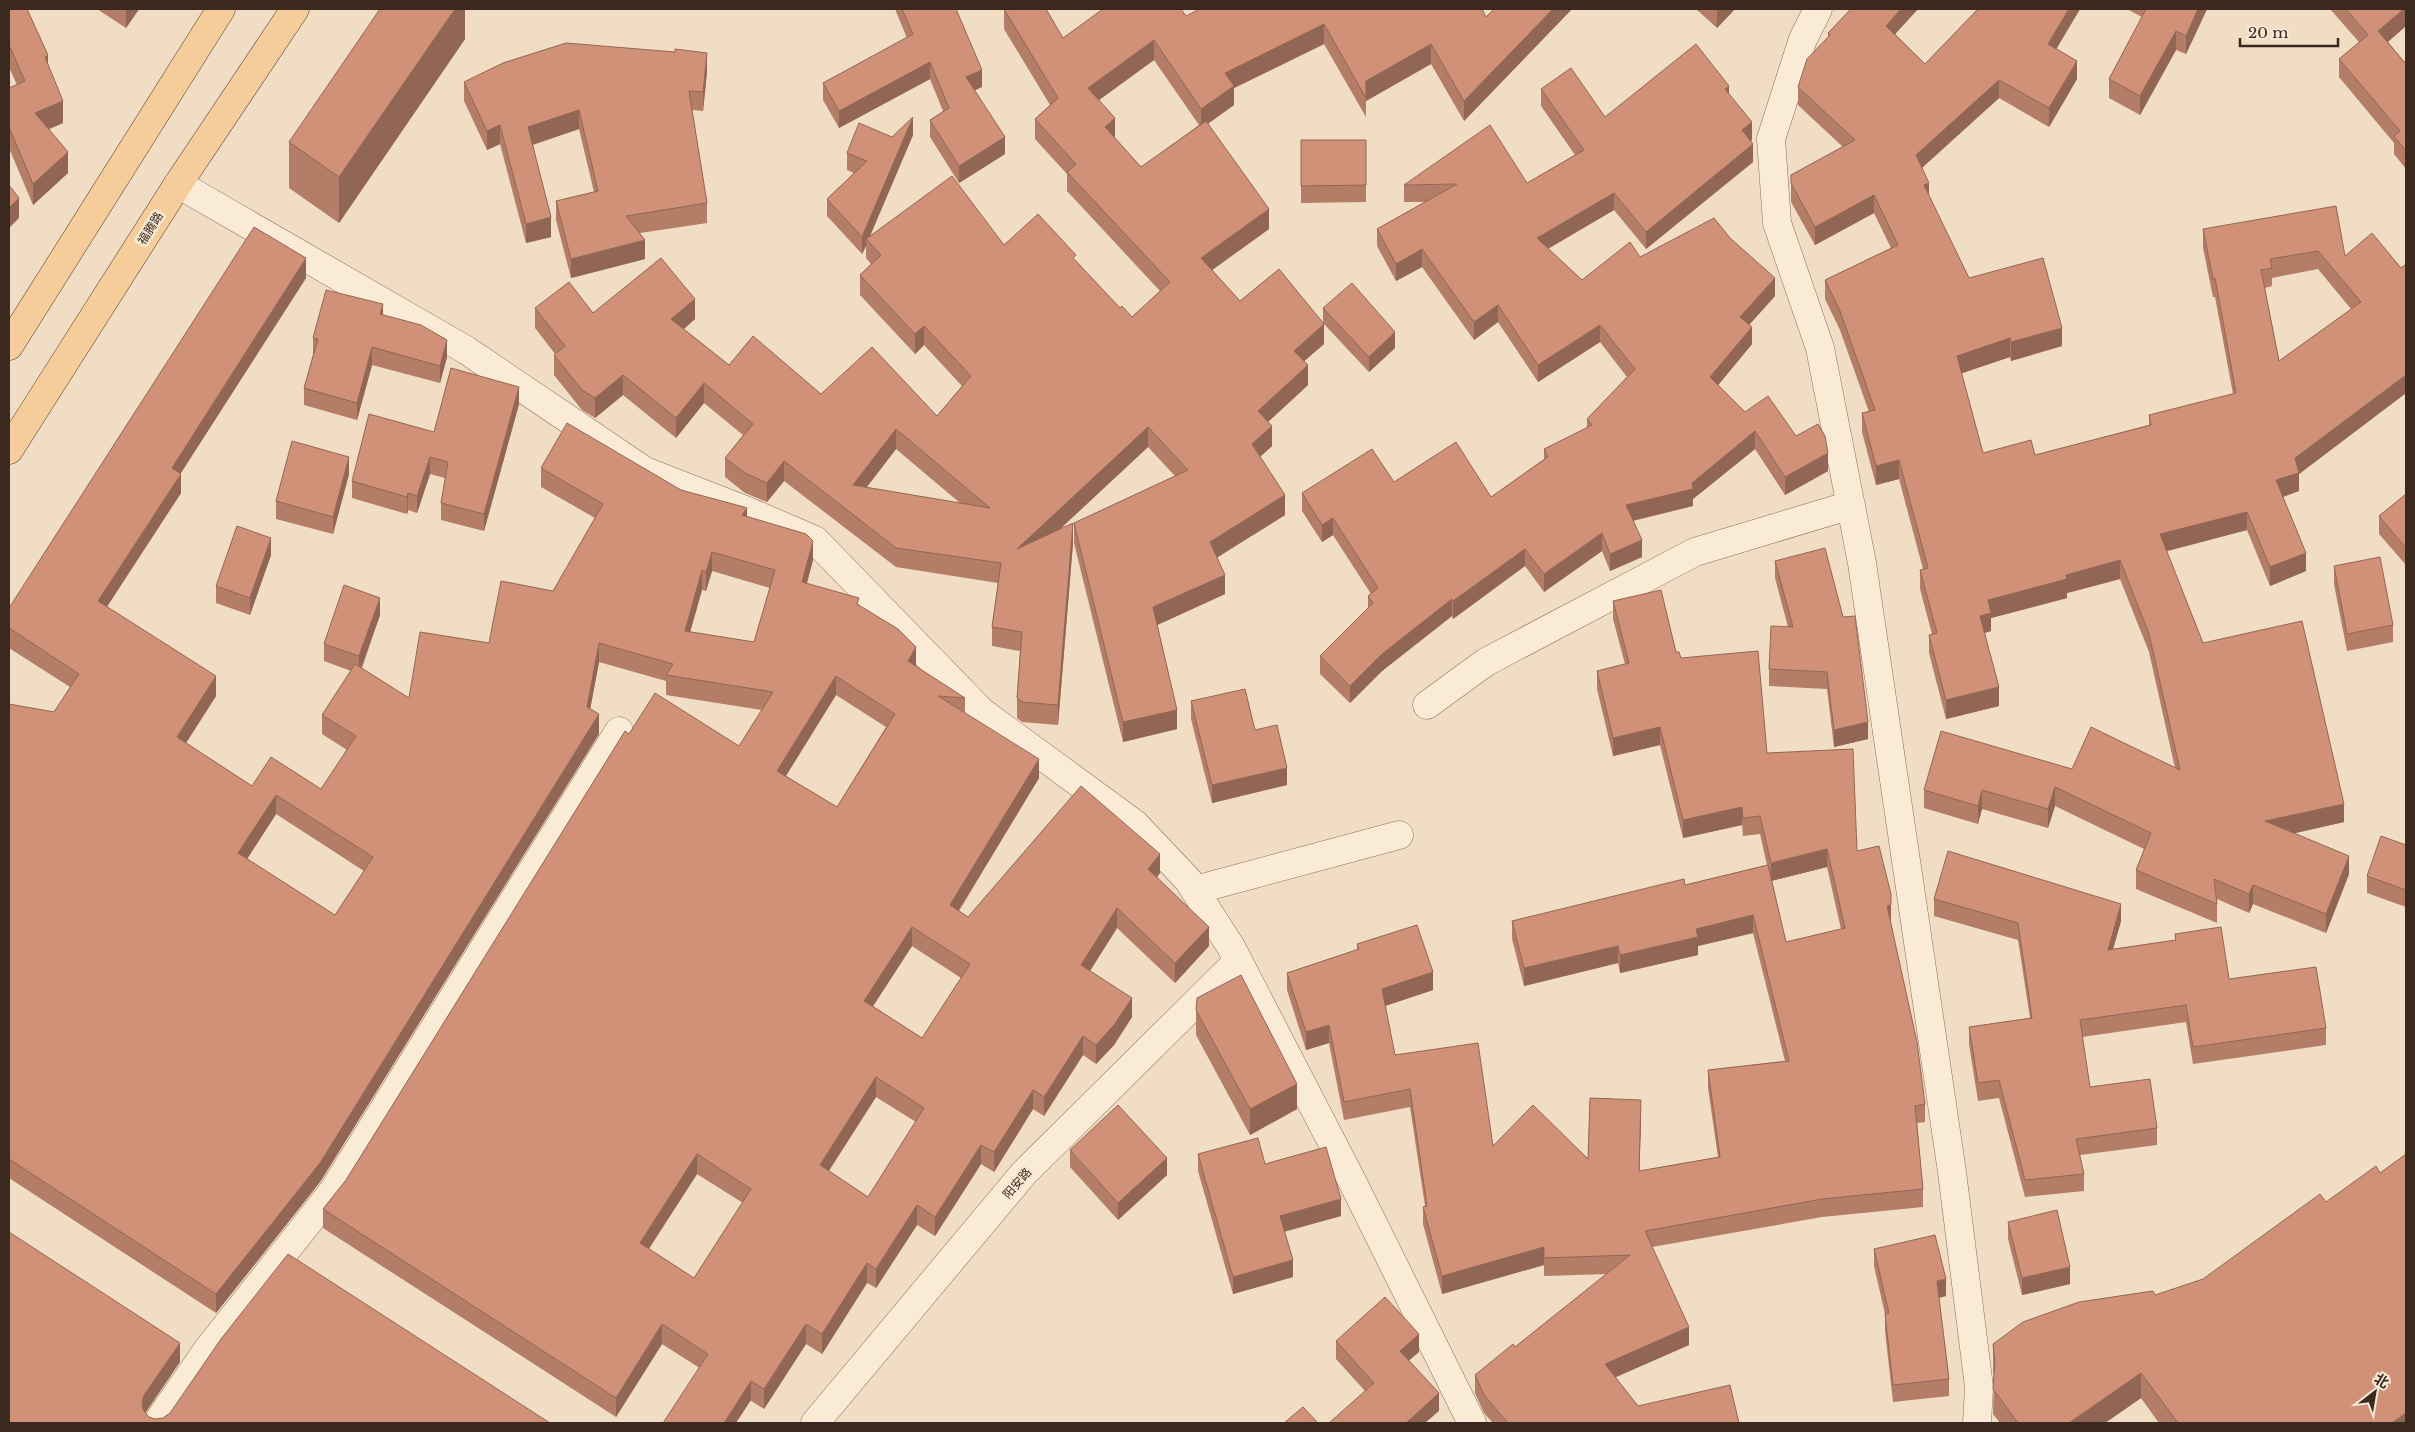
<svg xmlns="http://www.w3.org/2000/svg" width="2415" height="1432" font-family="'Libre Baskerville','Noto Sans SC',serif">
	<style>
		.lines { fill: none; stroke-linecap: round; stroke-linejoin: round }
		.minor-casing { stroke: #8c6e59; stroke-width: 29 }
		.primary-casing { stroke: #593c2d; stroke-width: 29 }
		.minor { stroke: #faebd7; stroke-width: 28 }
		.primary { stroke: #f5cd9a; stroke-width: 28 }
		.wall { fill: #b37d67; fill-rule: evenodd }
		.shaded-wall { fill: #926654 }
		.building { fill: #d09178; stroke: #926654; fill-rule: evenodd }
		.labels { text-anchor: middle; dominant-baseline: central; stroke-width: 5; stroke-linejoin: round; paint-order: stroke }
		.street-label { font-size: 12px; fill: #3b281e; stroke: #f7e8d4 }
	</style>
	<rect width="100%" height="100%" fill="#f0ddc3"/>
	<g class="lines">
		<g class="minor-casing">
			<path id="minor" d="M1818,9L1803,39L1771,139L1777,223L1820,348L1862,563L1952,1172L1979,1387L1977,1423
				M178,184L466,350L645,471L745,510L815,540L982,712L1135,824L1188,880L1231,947L1352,1181L1472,1423
				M1427,705L1486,662L1695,552L1851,505
				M1195,890L1399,835
				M157,1423L208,1349L333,1191L619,731
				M815,1423L1024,1173L1238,961"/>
		</g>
		<g class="primary-casing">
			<path id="primary" d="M9,346L221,9
				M9,450L178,184L295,9"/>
		</g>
		<use href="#minor" class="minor"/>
		<use href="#primary" class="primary"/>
	</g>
	<path class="wall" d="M9,9L48,65L63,123L49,129L68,173L33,205L9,148V88L17,85L9,67Z
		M97,9H139L126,28Z
		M465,9V39L339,223L289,188V142Z
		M895,9H956L982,87L975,90L1005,154L959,183L930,137V120L943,111L930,79L839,128L823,100V83L907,38Z
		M1004,9L1063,38L1186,16L1486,17L1494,9H1572L1464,121L1431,64L1366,101V117L1324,44L1234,88V105L1208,124L1269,229L1212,270L1240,301L1323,323V308L1395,348L1369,372L1324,324V344L1304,361L1308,385L1268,422L1272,446L1260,457L1285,515L1217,557L1225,594L1157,625L1177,729L1123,742L1074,543V523L1175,476L1148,447L1059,530L1073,543L1058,725L1022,722L1017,718V698L1020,651L992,646V627L998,583L896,567L784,481L767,502L745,493L725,477V458L743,435L704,403L676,438L623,395L595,418L582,410L554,375V355L555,354L535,328V308L695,319L684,329L729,365L821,394L937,416L962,386L924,345L915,354L860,295V275L871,264L866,258V246L862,254L827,216V199L854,173L847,170V153L892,137L913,135L870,235L1004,245L1076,261L1120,308L1132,317L1160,291L1067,191V174L1035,139V119L1050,105L1004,29ZM1154,60L1199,125L1141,167L1115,138V137L1099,100ZM896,449L960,503L866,488Z
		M1696,9H1735L1717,28Z
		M1851,9H1918L1895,34L1925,64L1978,9H2080L2056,49L2077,79L2049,127L1999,98L1922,168L1929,197L1969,278L2062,346L2011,361L2010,357L1961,373L1983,453L2035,455L2149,425V415L2233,394L2215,297H2213L2203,248V229L2345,256L2401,268L2406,264V393L2299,474V491L2283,497L2306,571L2270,586L2247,530L2166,551L2203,643L2344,822L2294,833L2349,874L2326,933L2253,904L2249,913L2217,899V923L2136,889V870L2144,849L2055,806L2048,828L1982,809L1978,824L1924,808V790L2072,769L2175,768L2149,652L2120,579L2067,593V598L1991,618V631L1985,633L1999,706L1946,719L1929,653V635L1932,634L1920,589V570L1923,569L1899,479L1876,485L1862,432V413L1869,412L1840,330L1825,299V280L1891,248L1874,213L1815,245L1791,202V175L1843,147L1798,105V87L1828,37V33ZM2318,269L2351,309L2279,361L2265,288L2272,286V278Z
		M2127,9H2207L2186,54L2176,50L2140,115L2109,98V79L2142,17Z
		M2330,9H2406V26L2388,42L2406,64V169L2394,154V143L2339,77V59L2359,42Z
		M707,72L703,111L692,110L707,203V223L640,233L645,259L571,278L556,220V201L594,192L579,129L533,145L551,237L526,243L500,144L487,150L464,101V82Z
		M1541,89L1605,117L1729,94L1752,140L1750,141L1753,162L1646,249L1614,210L1548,249L1582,280L1640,257L1775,296L1749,325L1752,344L1718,385L1745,412L1796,436L1828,471L1785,495L1755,449L1693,499V506L1633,521L1642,557L1610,571L1602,551L1544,592L1525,566L1453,619L1452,616L1382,671L1350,703L1320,674V656L1368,609V596L1371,594L1333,535L1322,542L1302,511V493L1394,482L1491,497L1544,459V449L1587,428V419L1627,377L1600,342L1538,382L1498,322L1474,340L1422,267L1396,281L1377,246V229L1425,202H1404V185L1527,183L1575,155L1541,106Z
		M1301,140H1366V202L1301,203Z
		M306,278L180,474L181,493L107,607L216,696L186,743L252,786L321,789L347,750L322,734V715L351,671L324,661V644L380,615L362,668L409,698L489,643L553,591L595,518L541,487V468L681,490L747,516L813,560L807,583L859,605L916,667L965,698V713L1039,778L959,911L968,917L1160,873L1157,877L1209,946L1175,983L1117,928L1090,971L1132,1017L1114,1045L1096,1064L1083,1055L1044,1116L1033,1109L994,1172L981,1164L935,1236L917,1225L876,1288L867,1283L822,1354L806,1344L764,1409L662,1344L616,1417L323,1228V1209L346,1180L629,734L739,746L762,710L666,695V681L599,662L590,709L599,734L320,1182L216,1313L9,1178V704L54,712L70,687L9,648V608ZM712,571L770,588L754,642L690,632L702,590L706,591ZM836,695L886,727L837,807L786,776ZM276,814L364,871L335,915L247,859ZM912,946L961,978L922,1038L873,1006ZM876,1097L916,1122L868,1197L829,1171ZM697,1174L743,1203L694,1278L649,1249Z
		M383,315L447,357L440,383L372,365L357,420L304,405V388L313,355V338Z
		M519,404L484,531L441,520V503L445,478L430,474L417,513L408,510L407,514L352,498V481L434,432Z
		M349,474L333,534L276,519V501Z
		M2406,494V565L2379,534V516Z
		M271,555L250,615L216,603V586Z
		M1775,561L1868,739L1834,747L1827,689L1769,686V669L1788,627L1775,578Z
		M2334,566L2393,625V642L2347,651L2334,584Z
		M1613,601L1676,652L1857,851L1891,923L1925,1104V1122L1917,1123L1923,1189V1207L1822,1217L1652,1247L1689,1345L1615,1377L1638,1406L1739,1423H1493L1484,1413L1475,1393V1375L1515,1347L1607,1274L1544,1276V1265L1442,1294L1423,1224V1207L1425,1206L1410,1107L1344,1120L1329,1043L1306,1050L1287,990V973L1357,950V944L1433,990L1385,1006L1395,1055L1493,1146L1588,1159L1641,1118L1639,1171L1718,1157L1708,1088V1070L1785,1061L1753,933L1698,946V955L1620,973L1618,963L1524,986L1512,939V921L1685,885L1767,865L1760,834L1743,836L1742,825L1683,838L1660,745L1613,756L1597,689V671L1625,664L1613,619ZM1827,867L1841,929L1786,942L1771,881Z
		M1191,701L1255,730L1287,785L1212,803L1191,719Z
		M2406,845V907L2367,893V876Z
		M1934,899L2121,921L2113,949L2175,940V934L2229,979L2326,1028V1045L2193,1064L2186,1022L2082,1037L2090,1087L2157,1128V1145L2080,1155L2084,1174V1191L2025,1197L1999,1098L1978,1101L1969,1044V1027L2030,1018L2018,940L1934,916Z
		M1196,1010L1297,1109L1250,1135L1196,1035Z
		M1070,1150L1167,1175L1118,1220L1070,1167Z
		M1198,1154L1265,1164L1341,1216L1284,1231L1293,1277L1233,1294L1198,1171Z
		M2008,1222L2070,1284L2022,1295L2008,1239Z
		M1874,1249L1946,1296L1939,1298L1949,1379V1396L1893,1402L1885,1331V1314L1874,1266Z
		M2155,1295L2406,1423H2159L2141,1398L2105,1423H2000L1993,1414L1994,1379L1993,1370V1344Z
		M1336,1341L1419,1352L1409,1360L1439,1411L1365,1391L1336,1359Z"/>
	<path class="shaded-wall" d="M126,9H139L126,28Z
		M455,9H465V39L339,223V177Z
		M1553,9H1572L1464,121V101Z
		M1717,9H1735L1717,28Z
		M1901,9H1918L1886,44V26Z
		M2069,9H2080L2048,63V44Z
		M2198,9H2207L2186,54V36Z
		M2404,9H2406V26L2378,50V31Z
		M1324,24V44L1234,88V105L1201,128V109L1225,73Z
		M2176,31V50L2140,115V96Z
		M1154,40V60L1088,108V88Z
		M1431,44V64L1366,101V81Z
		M707,53V72L703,111V92Z
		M48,55V77L45,57Z
		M2077,61V79L2049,127V108Z
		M930,62V79L839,128V111Z
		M982,70V87L966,94V77Z
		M1999,80V98L1916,173V155Z
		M1729,86V103L1725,89Z
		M63,101V123L35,135V113Z
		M579,110V129L528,146V127Z
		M913,117V135L868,241L866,239V246L862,254V237Z
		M1115,118V137L1105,147V127Z
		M1752,122V140L1742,148V130Z
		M500,125V144L487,150V131Z
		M1005,137V154L959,183V166Z
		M1753,144V162L1646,249V232Z
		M68,152V173L33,205V184Z
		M1929,183V201L1924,185Z
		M1614,193V210L1537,255V238Z
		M1874,195V213L1815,245V227Z
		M19,198V218L9,228V208Z
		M1269,209V229L1201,278V258Z
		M551,217V237L526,243V224Z
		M645,240V259L571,278V259Z
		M1422,249V267L1396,281V264Z
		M306,258V278L172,487V468Z
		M1775,278V296L1740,335V317Z
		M695,299V319L671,339V319Z
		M383,304V322L380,314Z
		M1498,305V322L1474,340V322Z
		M1324,324V344L1294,370V351Z
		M1600,325V342L1538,382V365Z
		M924,326V345L915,354V334Z
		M1752,327V344L1710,395V377Z
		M2062,328V346L2011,361V342Z
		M1395,332V348L1369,372V357Z
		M2010,338V357L1957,375V356Z
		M447,340V357L440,383V366Z
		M372,347V365L357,420V403Z
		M1308,365V385L1258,431V411Z
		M623,375V395L595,418V398Z
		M2406,375V393L2299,474V491L2276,499V480L2295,458Z
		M704,383V403L676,438V418Z
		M519,387V404L484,531V514Z
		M1272,426V446L1252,464V444Z
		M1148,427V447L1017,569V549Z
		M896,429V449L853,505V485Z
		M1755,431V449L1693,499V506L1626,522V505L1692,483Z
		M1828,453V471L1785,495V477Z
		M349,457V474L333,534V517Z
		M430,457V474L417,513V496Z
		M1899,460V479L1876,485V466Z
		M784,461V481L767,502V483Z
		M181,474V493L98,620V601Z
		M408,493V510L407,514V497Z
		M1285,495V515L1210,562V542Z
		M747,508V528L742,515Z
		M2247,512V530L2160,553V534Z
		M1333,518V535L1322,542V525Z
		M1073,523V543L1058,725V705Z
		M1602,533V551L1544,592V574Z
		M271,538V555L250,615V598Z
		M1642,540V557L1610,571V554Z
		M813,541V560L802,601V582Z
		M1525,549V566L1453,619V601Z
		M712,552V571L706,591V572Z
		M2306,553V571L2270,586V567Z
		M2120,560V579L2067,593V598L1991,618V631L1980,634V616L1988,600L2066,575Z
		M702,570V590L685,650V631Z
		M1225,575V594L1153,627V607Z
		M380,598V615L359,673V656Z
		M1452,599V616L1382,671L1350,703V686L1382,654Z
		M599,643V662L587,726V707Z
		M916,647V667L908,661Z
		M216,676V696L177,757V737Z
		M836,676V695L777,790V771Z
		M1999,687V706L1946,719V700Z
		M1177,710V729L1123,742V722Z
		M599,714V734L320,1182L216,1313V1294Z
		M1868,722V739L1834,747V730Z
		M1660,727V745L1613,756V738Z
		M1039,759V778L950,924V905Z
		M1287,768V785L1212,803V785Z
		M2055,787V806L2048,828V809Z
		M1982,790V809L1978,824V806Z
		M276,795V814L238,873V853Z
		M2344,804V822L2265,840V821Z
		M1742,807V825L1683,838V820Z
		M1827,849V867L1771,881V863Z
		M1160,854V873L1148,888V869Z
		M2349,856V874L2326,933V914Z
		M2253,885V904L2249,913V894Z
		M2121,904V921L2108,967V950Z
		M1891,905V923L1887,906Z
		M1117,908V928L1081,985V965Z
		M1753,915V933L1698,946V955L1620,973V955L1696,929Z
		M912,927V946L864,1020V1001Z
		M1209,927V946L1175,983V963Z
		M1618,946V963L1524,986V968Z
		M1433,972V990L1382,1007V989Z
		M1132,998V1017L1114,1045L1096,1064V1045Z
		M1329,1025V1043L1306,1050V1032Z
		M1083,1036V1055L1044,1116V1097Z
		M876,1077V1097L820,1184V1165Z
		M1297,1084V1109L1250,1135V1109Z
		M1033,1090V1109L994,1172V1152Z
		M1641,1100V1118L1639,1189V1171Z
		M981,1145V1164L935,1236V1217Z
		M697,1154V1174L640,1262V1243Z
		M1167,1158V1175L1118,1220V1203Z
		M1341,1199V1216L1280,1233V1216Z
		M917,1205V1225L876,1288V1269Z
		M1544,1247V1265L1442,1294V1276Z
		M1293,1260V1277L1233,1294V1277Z
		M867,1263V1283L822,1354V1334Z
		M2070,1267V1284L2022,1295V1278Z
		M1946,1279V1296L1937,1298V1281Z
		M662,1324V1344L616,1417V1398Z
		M806,1324V1344L764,1409V1389Z
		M1689,1327V1345L1605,1382V1364Z
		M1419,1334V1352L1400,1368V1351Z
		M180,1343V1362L144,1415L142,1402L144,1395Z
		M2141,1373V1398L2105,1423H2069Z
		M751,1381V1400L736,1423H724Z
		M1439,1393V1411L1425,1423H1406Z
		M2406,1413V1423H2392Z"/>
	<path class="building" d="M9,9H27L48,55L45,57L63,101L35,113L68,152L33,184L9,127V88L25,81L9,45Z
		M380,9H455L339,177L289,142Z
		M902,9H956L982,70L966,77L1005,137L959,166L930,120L949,108L930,62L839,111L823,83L913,34Z
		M1004,9H1046L1063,38L1103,9H1181L1186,16L1200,9H1482L1486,17L1494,9H1553L1464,101L1431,44L1366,81V98L1324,24L1225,73L1234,86L1201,109L1154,40L1088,88L1115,118L1105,127L1141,167L1206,121L1269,209L1201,258L1240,301L1279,269L1324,324L1294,351L1308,365L1258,411L1272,426L1252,444L1285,495L1210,542L1225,575L1153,607L1177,710L1123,722L1074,523L1188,470L1148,427L1017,549L1073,523L1058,705L1022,702L1017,698L1022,632L992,627L1001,563L896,548L784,461L767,483L745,473L725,458L753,424L704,383L676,418L623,375L595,398L582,390L554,355L565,346L535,308L569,282L593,313L661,258L695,299L671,319L729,365L753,336L821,394L872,347L937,416L971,376L924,326L915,334L860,275L881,255L866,239L952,176L1004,245L1038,214L1076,255L1073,258L1120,308L1122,306L1132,317L1170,282L1067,172L1076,164L1035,119L1058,98ZM896,429L990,508L853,485Z
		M1851,9H1901L1886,26L1925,64L1978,9H2069L2048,44L2077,61L2049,108L1999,80L1916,155L1929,183L1924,185L1969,278L2043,258L2062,328L2011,342L2010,338L1957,356L1983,453L2031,440L2035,455L2151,425L2149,415L2236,393L2215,278L2213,279L2203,229L2336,206L2345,256L2372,233L2401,268L2406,264V375L2295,458L2299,473L2276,480L2306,553L2270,567L2247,512L2160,534L2203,643L2302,621L2344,804L2265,821L2349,856L2326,914L2253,885L2249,894L2214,879L2217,904L2136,870L2151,833L2055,787L2048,809L1982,790L1978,806L1924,790L1941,731L2072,769L2091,727L2180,770L2149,634L2120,560L2066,575L2067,579L1988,600L1991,613L1980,616L1999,687L1946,700L1929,635L1937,633L1920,570L1928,568L1899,460L1876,466L1862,413L1875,410L1840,311L1825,280L1898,245L1874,195L1815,227L1791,183V175L1855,140L1798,87L1807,59L1830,35L1828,33ZM2318,251L2361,302L2279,361L2261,270L2272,268L2270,259Z
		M2146,9H2198L2186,36L2176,31L2140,96L2109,79Z
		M2346,9H2404L2378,31L2406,64V151L2394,136L2400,131L2339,59L2368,35Z
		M566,43L675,52V49L707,53L703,92L689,91L707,203L626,216L645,240L571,259L556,201L598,191L579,110L528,127L551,217L526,224L500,125L487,131L464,82L503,63Z
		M1696,44L1729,86L1725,89L1752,122L1742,130L1753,144L1646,232L1614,193L1537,238L1582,280L1630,242L1640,257L1714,218L1730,238L1775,278L1740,317L1752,327L1710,377L1745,412L1768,396L1796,436L1818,424L1825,436L1828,453L1785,477L1755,431L1692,483L1693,489L1626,505L1642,540L1610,554L1602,533L1544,574L1525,549L1453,601L1452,599L1382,654L1350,686L1320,656L1373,603L1368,596L1378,588L1333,518L1322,525L1302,493L1372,449L1394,482L1456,442L1491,497L1548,457L1544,449L1592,425L1587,419L1635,369L1600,325L1538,365L1498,305L1474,322L1422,249L1396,264L1377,229L1457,184L1404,185L1490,125L1527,183L1584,150L1541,89L1571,68L1605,117Z
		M913,117L862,237L827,199L867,161L847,153L859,123L892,137Z
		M1301,140H1366V185L1301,186Z
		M9,185L19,198L9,208Z
		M254,227L306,258L172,468L181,474L98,601L216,676L177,737L252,786L271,757L321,789L356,736L322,715L355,664L409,698L420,632L489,643L501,581L553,591L603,504L541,468L567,423L681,490L744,507L747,508L742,515L806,534L813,541L802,582L859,598L857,604L898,629L916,647L908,661L965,698L938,696L1039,759L950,905L968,917L1081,786L1160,854L1148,869L1209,927L1175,963L1117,908L1081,965L1132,998L1114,1025L1096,1045L1083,1036L1044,1097L1033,1090L994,1152L981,1145L935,1217L917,1205L876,1269L867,1263L822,1334L806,1324L764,1389L751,1381L724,1423H663L708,1354L662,1324L616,1398L323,1209L346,1180L625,731L629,734L655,693L739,746L773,692L666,675L673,664L599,643L587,707L599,714L320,1163L216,1294L9,1159V704L54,712L79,674L9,628V608ZM712,552L775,570L754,642L685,631L702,570L706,572ZM836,676L895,714L837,807L777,771ZM276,795L373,857L335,915L238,853ZM912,927L970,964L922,1038L864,1001ZM876,1077L924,1108L868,1197L820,1165ZM697,1154L751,1189L694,1278L640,1243Z
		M1352,283L1395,332L1369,357L1323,308Z
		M326,290L383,304L380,314L421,325L447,340L440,366L372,347L357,403L304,388L318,339L313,338Z
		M451,368L519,387L484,514L441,503L448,462L430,457L417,496L408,493L407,497L352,481L369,414L434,432Z
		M292,441L349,457L333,517L276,501Z
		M2406,494V548L2379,516Z
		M237,526L271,538L250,598L216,586Z
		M1825,548L1843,617L1855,616L1868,722L1834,730L1827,672L1769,669L1771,626L1793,627L1775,561Z
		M2380,557L2393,625L2347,634L2334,566Z
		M344,585L380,598L359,656L324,644Z
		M1661,590L1676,652H1679L1681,658L1758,651L1767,753L1853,749L1857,851L1879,846L1891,894V905L1887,906L1917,1042L1925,1104L1915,1106L1923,1189L1822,1199L1645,1231L1689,1327L1605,1364L1638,1406L1730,1385L1739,1423H1508L1484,1395L1475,1375L1513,1344L1515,1347L1630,1255L1544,1258V1247L1442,1276L1423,1207L1427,1206L1410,1089L1344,1102L1329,1025L1306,1032L1287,973L1359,949L1357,944L1417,925L1433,972L1382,989L1395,1055L1478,1043L1493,1146L1533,1105L1588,1159L1590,1098L1641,1100L1639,1171L1720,1157L1708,1070L1789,1061L1753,915L1696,929L1698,937L1620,955L1618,946L1524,968L1512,921L1684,879L1685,885L1768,865L1786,942L1845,928L1827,849L1771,863L1760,816L1743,818L1742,807L1683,820L1660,727L1613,738L1597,671L1629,663L1613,601Z
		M1245,689L1255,730L1277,725L1287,768L1212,785L1191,701Z
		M2381,836L2406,845V890L2367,876Z
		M1948,851L2121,904L2108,950L2176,940L2175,934L2221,927L2229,979L2316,967L2326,1028L2193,1047L2186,1005L2080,1020L2090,1087L2150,1079L2157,1128L2076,1139L2084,1174L2025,1180L1999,1080L1978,1083L1969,1027L2032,1018L2018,923L1934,899Z
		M1241,975L1297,1084L1250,1109L1196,1010L1197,998Z
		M1118,1105L1167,1158L1118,1203L1070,1150Z
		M1258,1138L1265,1164L1326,1147L1341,1199L1280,1216L1293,1260L1233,1277L1198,1154Z
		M2406,1154V1413L2392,1423H2178L2141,1373L2069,1423H2018L1993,1389L1995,1363L1993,1344L2023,1322L2079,1302L2153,1291L2155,1295L2203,1279L2320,1194L2326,1202L2376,1166L2380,1173Z
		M2057,1210L2070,1267L2022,1278L2008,1222Z
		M9,1232L180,1343L144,1395L142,1402L143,1410L149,1417L155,1419L163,1418L170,1413L221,1339L288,1254L550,1423H9Z
		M1935,1235L1946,1279L1937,1281L1949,1379L1893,1385L1885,1314L1889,1313L1874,1249Z
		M1385,1297L1419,1334L1400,1351L1439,1393L1406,1423H1329L1374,1383L1336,1341Z
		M1303,1407L1318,1423H1284Z"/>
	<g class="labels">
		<g class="street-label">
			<text transform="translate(150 228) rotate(-58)">福腾路</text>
			<text transform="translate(1017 1183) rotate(-49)">阳安路</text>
		</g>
	</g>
	<rect width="2415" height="1432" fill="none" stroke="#3b281e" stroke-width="20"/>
	<g transform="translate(2375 1392) rotate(31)" stroke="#f7e8d4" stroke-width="4" paint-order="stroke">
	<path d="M0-4L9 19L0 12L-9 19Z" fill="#3b281e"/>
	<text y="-8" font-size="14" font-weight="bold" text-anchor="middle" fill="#3b281e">北</text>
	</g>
	<path d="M2240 38v8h98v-8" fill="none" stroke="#3b281e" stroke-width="2.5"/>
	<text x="2248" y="38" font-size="15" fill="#3b281e" stroke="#f7e8d4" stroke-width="4" paint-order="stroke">20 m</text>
</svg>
